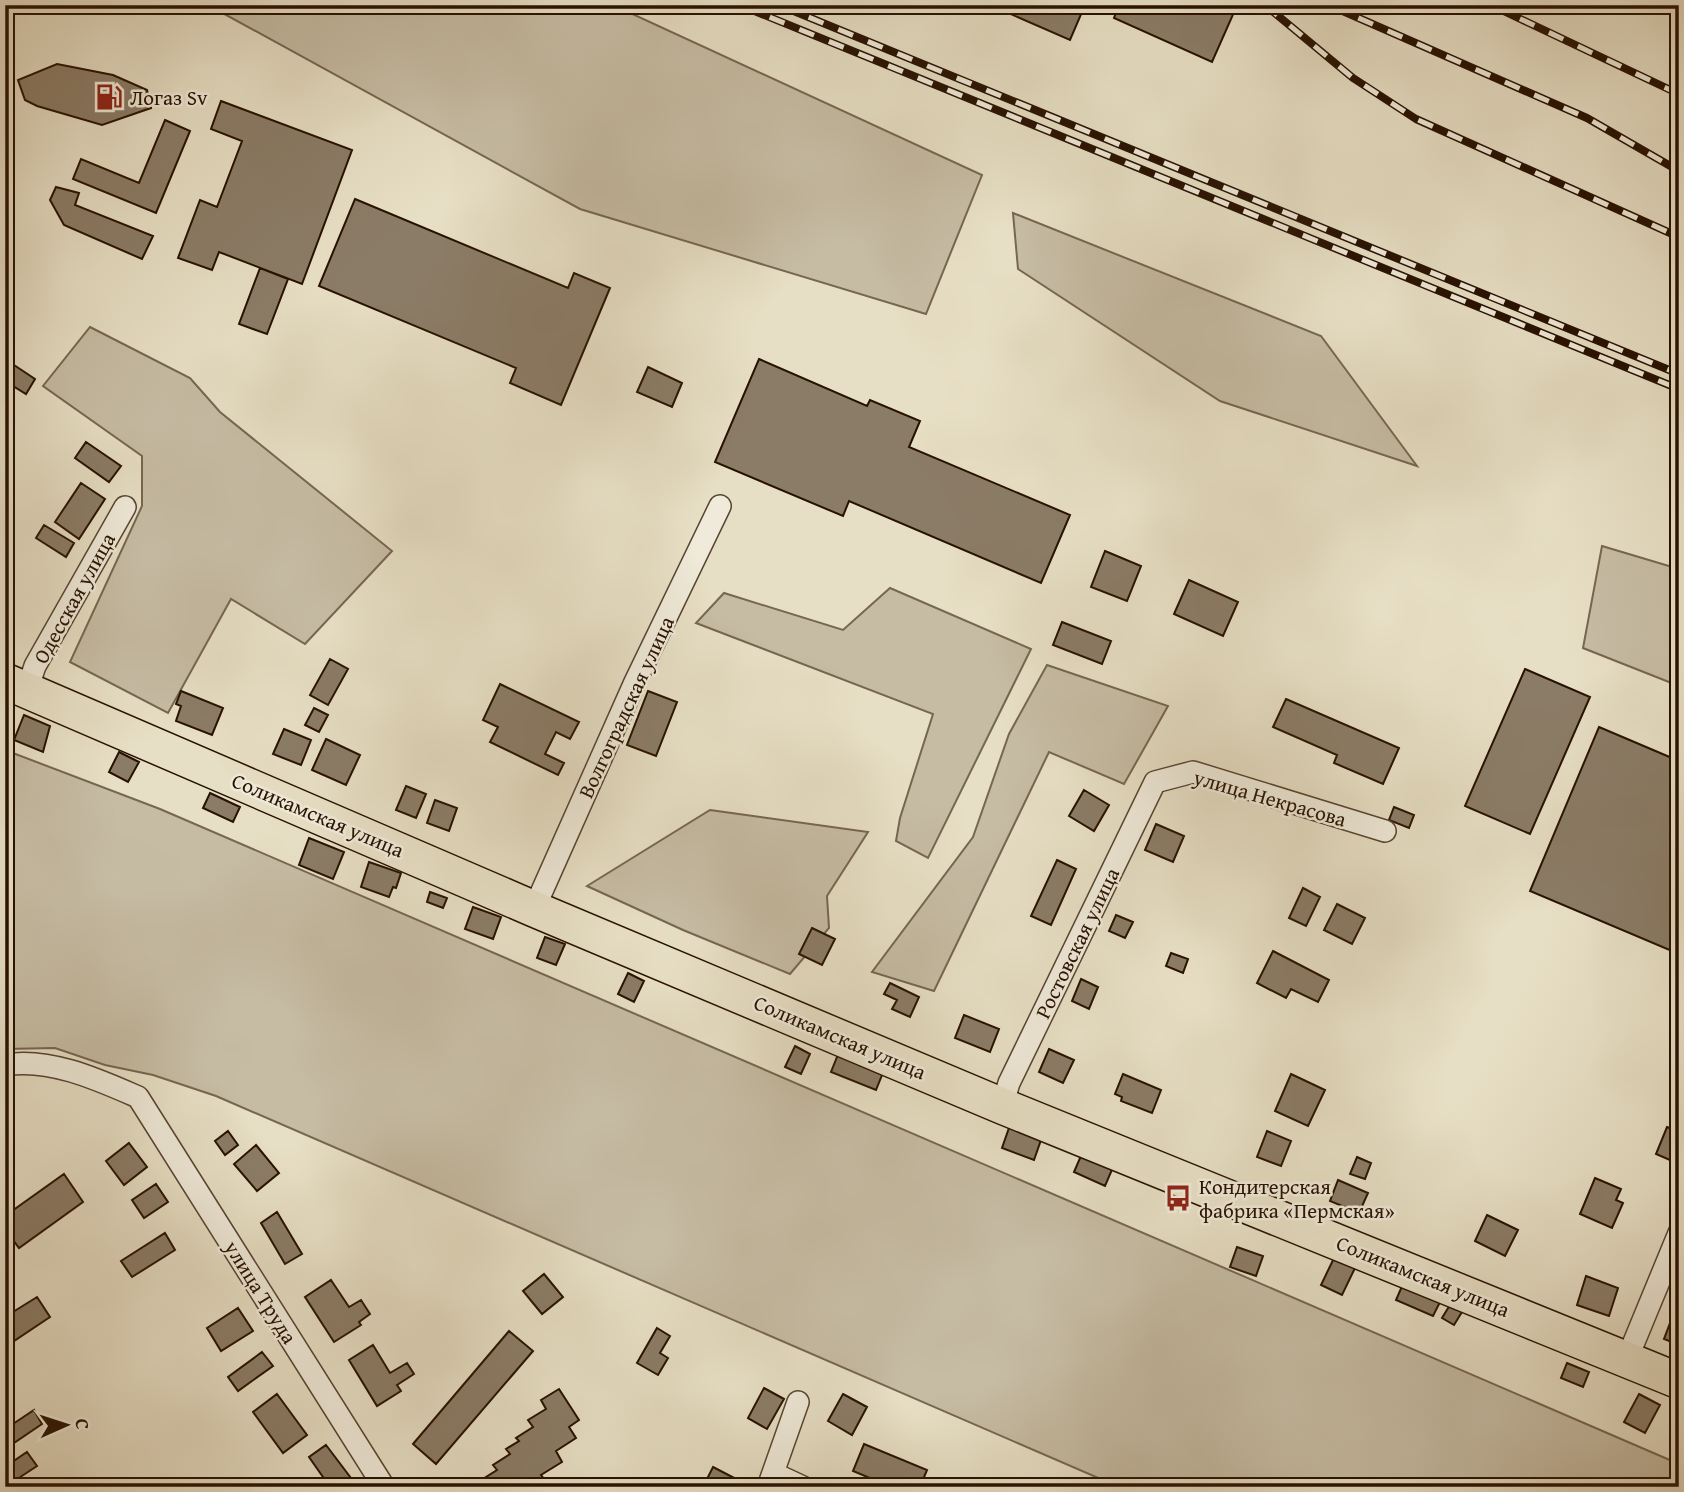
<svg xmlns="http://www.w3.org/2000/svg" width="1684" height="1492" font-family="'Gentium Book Plus',serif">
	<style>
		.green { fill: #c6bca4; stroke: #766652; stroke-width: 2 }
		.building { fill: #8b7c67; stroke: #271101; stroke-width: 2 }
		.lines { fill: none; stroke-linecap: round; stroke-linejoin: round }
		.street-casing { stroke: #574432; stroke-width: 24 }
		.primary-casing { stroke: #271101; stroke-width: 38 }
		.street { stroke: #efead9; stroke-width: 21 }
		.primary { stroke: #e7dfc5; stroke-width: 35 }
		.rail-casing { stroke: #271101; stroke-width: 8 }
		.rail { stroke: #efead9; stroke-width: 5; stroke-dasharray: 16; stroke-linecap: butt }
		.labels { text-anchor: middle; dominant-baseline: central; stroke-width: 5; stroke-linejoin: round; paint-order: stroke }
		.poi-label { font-size: 21px; fill: #271101; stroke: #efead9; text-anchor: start }
		.street-label { font-size: 21px; fill: #271101; stroke: #efead9 }
	</style>
	<rect width="100%" height="100%" fill="#e7dfc5"/>
	<filter id="stains"><feTurbulence type="fractalNoise" baseFrequency=".00286" numOctaves="4"/><feColorMatrix values="0 0 0 0 .2 0 0 0 0 .09 0 0 0 0 .02 0 0 0 .5 -.17"/></filter>
	<radialGradient id="worn" r=".72"><stop offset=".6" stop-color="#630" stop-opacity="0"/><stop offset="1" stop-color="#630" stop-opacity=".3"/></radialGradient>
	<path class="green" d="M208,5H613L982,175L926,314L580,209Z
		M1013,213L1321,336L1417,466L1220,401L1018,269Z
		M90,327L190,378L220,412L392,551L305,644L231,599L168,713L70,662L142,506V456L43,386Z
		M1602,546L1679,569V686L1583,648Z
		M890,588L1031,649L928,858L896,841L900,818L933,714L696,623L724,593L843,630Z
		M1047,665L1168,706L1124,784L1049,752L934,991L872,972L973,837L1009,734Z
		M5,750L160,809L1679,1464V1487H1119L216,1096L153,1075L105,1065L55,1048L5,1049Z
		M710,810L868,832L827,896L829,928L790,974L683,930L587,886Z"/>
	<path class="building" d="M990,5H1085L1070,40Z
		M1119,5H1224L1235,10L1212,62L1114,18Z
		M57,64L113,75L147,90L151,108L102,125L37,106L25,100L18,80Z
		M221,101L352,150L302,284L219,252L212,270L178,258L200,200L217,207L242,141L211,129Z
		M165,120L190,131L156,213L73,179L81,159L139,183Z
		M56,187L79,193L75,205L153,236L142,259L64,225L50,200Z
		M355,199L568,288L574,273L610,288L561,405L510,383L516,368L319,286Z
		M260,268L288,279L267,334L239,324Z
		M5,359L35,379L26,394L5,381Z
		M759,359L867,406L870,400L920,421L909,447L1070,515L1041,583L849,501L843,516L715,462Z
		M648,367L682,383L672,407L637,392Z
		M86,442L121,466L109,482L75,458Z
		M81,483L105,499L79,539L55,522Z
		M44,525L74,543L66,557L36,538Z
		M1105,551L1141,566L1127,601L1091,587Z
		M1189,580L1238,602L1223,636L1174,614Z
		M1062,622L1111,641L1102,664L1053,645Z
		M330,659L348,669L328,705L310,695Z
		M1525,669L1590,697L1530,834L1465,806Z
		M500,684L579,722L570,739L556,732L545,754L564,763L558,775L490,742L498,727L483,720Z
		M181,691L223,708L212,735L176,721L181,706L176,704Z
		M648,691L677,702L656,756L627,745Z
		M1286,699L1399,748L1383,784L1334,763L1337,755L1273,727Z
		M314,708L328,715L319,732L305,725Z
		M24,715L50,726L43,752L14,740Z
		M1599,727L1679,761V954L1530,891Z
		M284,729L311,740L301,765L273,754Z
		M326,739L360,755L346,785L312,770Z
		M119,752L139,762L128,782L109,772Z
		M406,786L426,794L416,818L396,810Z
		M1084,790L1109,805L1094,831L1069,816Z
		M210,793L240,807L233,822L203,808Z
		M435,800L457,808L449,831L427,823Z
		M1394,807L1414,815L1409,828L1389,820Z
		M1156,824L1184,836L1173,862L1145,850Z
		M309,838L344,852L333,879L299,865Z
		M1057,860L1076,869L1051,925L1031,916Z
		M369,862L401,873L396,888L393,887L389,897L361,887Z
		M1303,888L1320,897L1306,926L1289,918Z
		M430,892L447,898L443,908L427,902Z
		M1337,904L1365,918L1352,944L1324,930Z
		M473,907L501,917L493,939L465,929Z
		M1116,915L1133,922L1125,938L1109,931Z
		M812,928L835,939L822,965L799,954Z
		M545,937L565,944L556,965L537,958Z
		M1273,951L1329,980L1318,1002L1291,989L1286,998L1257,983Z
		M1171,953L1188,959L1183,973L1166,966Z
		M628,973L644,981L634,1002L618,994Z
		M1081,979L1098,987L1089,1009L1072,1001Z
		M890,983L919,997L910,1017L892,1009L897,1000L884,994Z
		M964,1015L999,1029L990,1052L955,1038Z
		M795,1046L810,1054L801,1074L785,1067Z
		M1049,1049L1074,1060L1063,1083L1039,1072Z
		M839,1052L884,1070L876,1090L831,1072Z
		M1123,1074L1161,1090L1152,1113L1121,1101L1122,1097L1115,1094Z
		M1291,1074L1325,1090L1308,1126L1275,1111Z
		M1010,1125L1042,1137L1034,1160L1002,1148Z
		M1667,1127L1679,1132V1164L1656,1154Z
		M228,1131L238,1145L225,1155L215,1141Z
		M1267,1131L1291,1141L1281,1166L1257,1157Z
		M129,1143L147,1167L124,1185L106,1161Z
		M256,1145L279,1173L257,1191L234,1164Z
		M1083,1151L1114,1165L1105,1186L1074,1172Z
		M1357,1157L1371,1163L1365,1179L1350,1174Z
		M64,1174L83,1202L19,1248L5,1229V1216Z
		M1595,1178L1621,1189L1616,1200L1623,1203L1612,1228L1580,1214Z
		M1338,1180L1368,1193L1359,1213L1330,1201Z
		M156,1184L168,1202L144,1218L132,1200Z
		M277,1212L302,1254L285,1264L261,1223Z
		M1487,1215L1518,1230L1505,1256L1475,1241Z
		M165,1233L175,1250L132,1277L121,1261Z
		M1237,1247L1263,1256L1256,1276L1230,1267Z
		M1334,1258L1355,1268L1342,1295L1321,1285Z
		M544,1274L563,1297L542,1314L523,1291Z
		M1586,1276L1618,1288L1609,1316L1577,1305Z
		M1406,1277L1444,1294L1433,1316L1396,1300Z
		M331,1280L349,1307L361,1300L370,1314L359,1322L361,1325L334,1342L305,1297Z
		M37,1297L50,1317L11,1343L5,1334V1317Z
		M1453,1300L1465,1307L1454,1325L1442,1318Z
		M238,1308L253,1331L221,1351L207,1328Z
		M1675,1310L1679,1311V1345L1664,1339Z
		M657,1328L670,1336L660,1353L668,1358L658,1375L637,1363Z
		M509,1331L533,1351L436,1464L413,1444Z
		M373,1345L390,1373L407,1363L414,1374L397,1385L401,1391L377,1406L349,1360Z
		M262,1352L273,1366L238,1391L228,1377Z
		M1567,1363L1589,1372L1583,1387L1561,1378Z
		M764,1388L784,1399L767,1429L748,1418Z
		M559,1389L579,1420L569,1427L576,1438L556,1451L562,1462L541,1475L545,1480L534,1487H477L484,1482L483,1479L497,1470L493,1465L510,1454L506,1449L519,1441L516,1438L533,1427L528,1420L546,1409L541,1400Z
		M277,1394L307,1435L283,1453L253,1412Z
		M843,1394L867,1407L852,1435L828,1421Z
		M1639,1394L1660,1405L1645,1433L1624,1422Z
		M34,1410L42,1424L5,1449V1419L10,1426Z
		M864,1444L927,1470L920,1487H891L853,1471Z
		M326,1445L357,1486V1487H330L309,1457Z
		M27,1452L37,1466L5,1487V1467Z
		M713,1467L740,1481L737,1487H703Z"/>
	<g class="lines">
		<g class="street-casing">
			<path id="street" d="M27,690L35,666L125,507
				M534,909L635,682L720,506
				M5,1065C49,1057 99,1080 138,1097L384,1487
				M1002,1106L1009,1083L1155,782L1193,772L1385,831
				M1627,1359L1679,1233
				M773,1473L803,1487
				M768,1487L798,1402"/>
		</g>
		<g class="primary-casing">
			<path id="primary" d="M5,681L534,909L1002,1106L1679,1381"/>
		</g>
		<use href="#street" class="street"/>
		<use href="#primary" class="primary"/>
		<g class="rail-casing">
			<path id="rail" d="M740,5L1679,389
				M779,5L1679,374
				M1265,5L1353,78L1416,119L1679,237
				M1329,5L1587,118L1679,171
				M1491,5L1679,94"/>
		</g>
		<use href="#rail" class="rail"/>
	</g>
	<defs>
		<g id="fuel-bare" transform="scale(2.1)"><path d="M-5.5-6h7V0h2V4h1.3V-2.5L3-4.5l.8-.8L6-3V5H2.5V1h-1V6h-7ZM-4.2-4.7v3.2H.2V-4.7Z" fill="#8f2418" stroke="#efead9" stroke-width="2.5" paint-order="stroke"/></g>
		<g id="bus-bare" transform="scale(2.1)"><path d="M-5-6H5V4H4V6H2V4H-2V6H-4V4H-5ZM-3.5-4V0h7V-4ZM-3.5 1.2v1.5H-2V1.2ZM2 1.2v1.5H3.5V1.2Z" fill="#8f2418" stroke="#efead9" stroke-width="2.5" paint-order="stroke"/></g>
	</defs>
	<g fill-rule="evenodd">
		<use href="#fuel-bare" x="109" y="97"/>
		<use href="#bus-bare" x="1178" y="1198"/>
	</g>
	<g class="labels">
		<g class="poi-label">
			<text x="130" y="97">Логаз Sv</text>
			<text x="1199" y="1186">Кондитерская<tspan x="1199" dy="24">фабрика «Пермская»</tspan></text>
		</g>
		<g class="street-label">
			<text transform="translate(74 598) rotate(-61)">Одесская улица</text>
			<text transform="translate(626 707) rotate(-65)">Волгоградская улица</text>
			<text transform="translate(1270 798) rotate(16)">улица Некрасова</text>
			<text transform="translate(318 815) rotate(23)">Соликамская улица</text>
			<text transform="translate(1077 943) rotate(-64)">Ростовская улица</text>
			<text transform="translate(840 1037) rotate(23)">Соликамская улица</text>
			<text transform="translate(1423 1276) rotate(22)">Соликамская улица</text>
			<text transform="translate(261 1292) rotate(58)">улица Труда</text>
		</g>
	</g>
	<rect width="1684" height="1492" fill="none" stroke="#e7dfc5" stroke-width="28"/>
	<rect x="7" y="7" width="1670" height="1478" fill="none" stroke="#271101" stroke-width="3.5"/>
	<rect x="14" y="14" width="1656" height="1464" fill="none" stroke="#271101" stroke-width="2"/>
	<g transform="translate(66 1425) rotate(87)" stroke="#efead9" stroke-width="5" paint-order="stroke">
	<path d="M0-5L12 26L0 18L-12 26Z" fill="#271101"/>
	<text y="-10" font-size="19" font-weight="bold" text-anchor="middle" fill="#271101">С</text>
	</g>
	<rect width="100%" height="100%" filter="url(#stains)"/>
	<rect width="100%" height="100%" fill="url(#worn)"/>
</svg>
